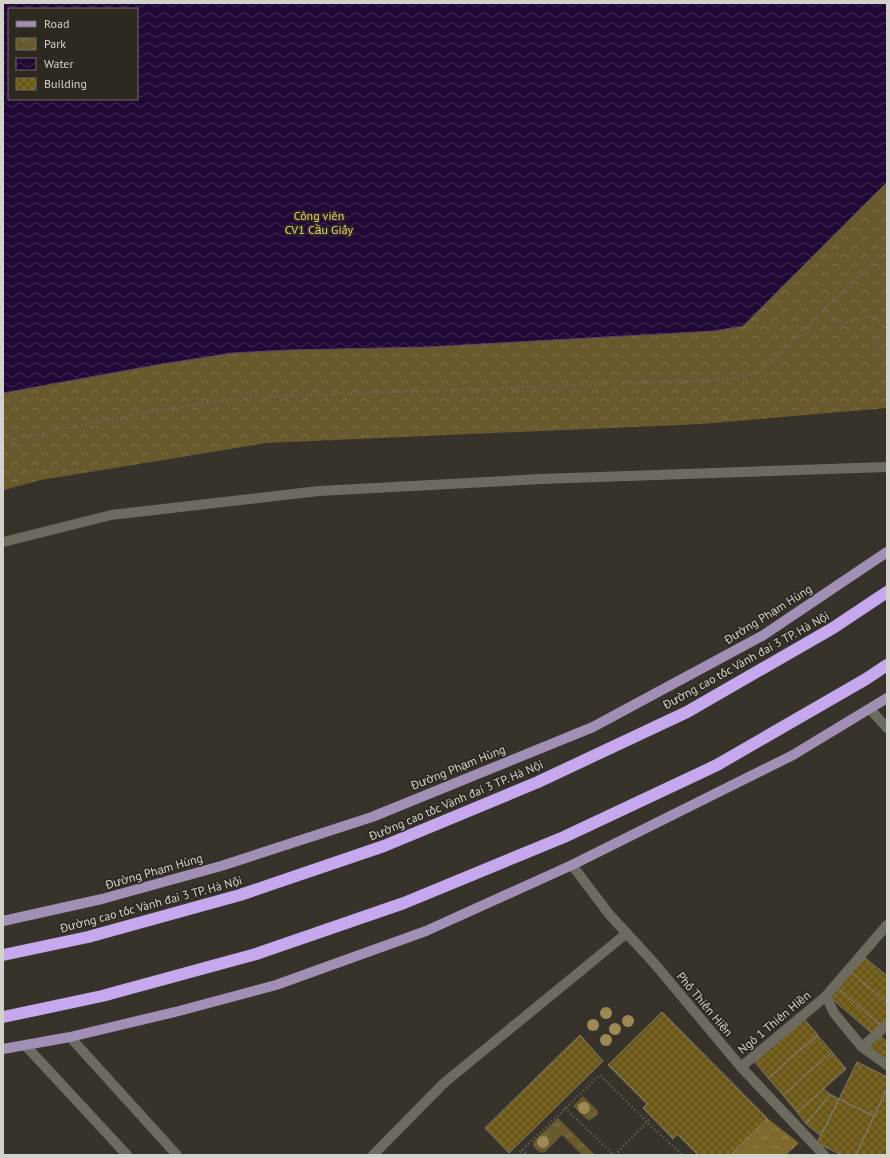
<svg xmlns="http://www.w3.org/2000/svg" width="890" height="1158" font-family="'PT Sans',sans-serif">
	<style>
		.grass { fill: url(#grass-tufts) }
		.forest { fill: url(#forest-crowns) }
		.park { fill: url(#park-crowns); fill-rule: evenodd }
		.water { fill: url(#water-waves); stroke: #574564; fill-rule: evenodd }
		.building { fill: url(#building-cross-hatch); stroke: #7f7b71 }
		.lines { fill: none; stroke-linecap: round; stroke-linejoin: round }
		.path { stroke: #6e6a62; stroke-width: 2.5; stroke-dasharray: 1 3; stroke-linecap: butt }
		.service { stroke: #6d6a5f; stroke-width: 10 }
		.minor { stroke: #6d6a5f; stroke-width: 10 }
		.primary { stroke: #a28fb5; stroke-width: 10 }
		.motorway { stroke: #c6a8ef; stroke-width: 12 }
		.tree { fill: #9c8954 }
		.labels { text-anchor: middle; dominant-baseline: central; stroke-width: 3.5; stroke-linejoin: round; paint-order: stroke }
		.park-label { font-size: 12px; fill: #eed077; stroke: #2d2920 }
		.street-label { font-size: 12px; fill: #d4d2cc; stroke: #2d2920 }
	</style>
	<defs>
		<pattern id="grass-tufts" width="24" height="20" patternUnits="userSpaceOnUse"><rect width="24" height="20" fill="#685a2d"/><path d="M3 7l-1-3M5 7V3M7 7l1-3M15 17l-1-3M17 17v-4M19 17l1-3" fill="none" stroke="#7d714a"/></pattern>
		<pattern id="forest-crowns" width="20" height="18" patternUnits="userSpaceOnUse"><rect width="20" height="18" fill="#7e6a2c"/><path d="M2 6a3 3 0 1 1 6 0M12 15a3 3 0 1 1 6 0" fill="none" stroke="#958553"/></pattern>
		<pattern id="park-crowns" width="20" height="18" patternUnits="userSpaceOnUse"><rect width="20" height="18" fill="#685a2d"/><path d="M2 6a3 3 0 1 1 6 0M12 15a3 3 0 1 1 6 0" fill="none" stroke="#7d714a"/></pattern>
		<pattern id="water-waves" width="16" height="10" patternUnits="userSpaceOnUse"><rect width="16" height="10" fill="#210937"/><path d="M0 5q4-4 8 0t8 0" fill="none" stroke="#402c53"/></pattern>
		<pattern id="building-cross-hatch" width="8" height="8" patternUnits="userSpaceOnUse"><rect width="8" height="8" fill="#6b5716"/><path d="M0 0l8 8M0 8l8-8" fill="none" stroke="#7f6e37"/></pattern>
	</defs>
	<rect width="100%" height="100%" fill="#37332a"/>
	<path class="grass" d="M583,1096L598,1111V1114L589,1121L573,1106Z
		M558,1118L595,1155H582L562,1135L545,1152C539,1154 536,1149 533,1145L534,1141Z"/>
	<path class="forest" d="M767,1118L799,1143L786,1155H730Z"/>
	<path class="park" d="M3,3H887V408L702,424L266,443L41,480L3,490ZM9,9H137V99H9Z"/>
	<path class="water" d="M3,3H887V182L743,326L714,331L427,347L288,350L232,353L156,365L3,393ZM9,9H137V99H9Z"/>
	<path class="building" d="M864,957L887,976V1002L851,972Z
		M851,972L887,1002V1019L881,1026L838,988Z
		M838,988L881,1026L874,1035L830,997Z
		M662,1012L767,1118L730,1155H698L677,1134L673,1139L643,1108L647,1104L608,1065Z
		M804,1019L818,1035L768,1078L755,1062Z
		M580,1035L603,1061L509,1153L485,1128Z
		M817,1035L832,1052L783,1095L768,1078Z
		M879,1035L887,1042V1062L869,1046Z
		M832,1052L846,1069L797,1112L783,1095Z
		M857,1062L887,1077V1089L874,1116L839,1099Z
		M824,1089L830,1094L806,1124L797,1112Z
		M887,1089V1154L886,1155H856Z
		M830,1094L839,1099L821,1136L806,1124Z
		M839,1099L874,1116L856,1155H842L817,1143Z"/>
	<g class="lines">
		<path class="path" d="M826,307L831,317L836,322C839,323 843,323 846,323C865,320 867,308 884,327
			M887,323L878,335L874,344L879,350L887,349
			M3,442C67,427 132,414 198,404C219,401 240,399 261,397L691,381L731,378L750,375L769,364L887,247
			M565,1108L614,1155
			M522,1150L527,1155
			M517,1155L600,1075L647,1122L682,1155
			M615,1155L652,1117"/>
		<path class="service" d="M70,1037L177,1155
			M25,1045L127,1155
			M862,1047L887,1025
			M741,1067L826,996L834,1013L862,1047L887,1065"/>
		<path class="minor" d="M3,542L111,515L319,491L541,479L887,467
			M870,709L887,728
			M572,865L609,914L654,963L741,1067L824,1155
			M826,996L887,925
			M373,1155L444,1083L627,933"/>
		<path class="primary" d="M3,921L102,899L221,866L372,817L593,727L762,636L887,552
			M3,1049L70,1037L179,1011L276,985L426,931L572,865L793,755L887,698"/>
		<path class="motorway" d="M3,955L88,937L240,895L384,846L538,782L687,712L833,628L887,592
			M3,1017L102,996L256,954L404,903L564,837L717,765L866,679L887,665"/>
	</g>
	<g class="tree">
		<circle cx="606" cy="1013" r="6"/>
		<circle cx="628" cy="1021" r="6"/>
		<circle cx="593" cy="1025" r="6"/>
		<circle cx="615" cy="1029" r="6"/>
		<circle cx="606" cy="1040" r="6"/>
		<circle cx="584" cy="1108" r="6"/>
		<circle cx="543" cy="1142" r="6"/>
	</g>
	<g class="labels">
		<g class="park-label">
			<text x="319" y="215">Công viên<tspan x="319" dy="14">CV1 Cầu Giấy</tspan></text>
		</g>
		<g class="street-label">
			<text transform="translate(768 614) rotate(-32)">Đường Phạm Hùng</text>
			<text transform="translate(746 660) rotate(-29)">Đường cao tốc Vành đai 3 TP. Hà Nội</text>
			<text transform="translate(458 767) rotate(-22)">Đường Phạm Hùng</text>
			<text transform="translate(456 800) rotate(-23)">Đường cao tốc Vành đai 3 TP. Hà Nội</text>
			<text transform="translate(154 871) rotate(-16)">Đường Phạm Hùng</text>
			<text transform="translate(151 904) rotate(-15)">Đường cao tốc Vành đai 3 TP. Hà Nội</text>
			<text transform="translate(705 1004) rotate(50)">Phố Thiên Hiền</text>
			<text transform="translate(774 1022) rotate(-40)">Ngõ 1 Thiên Hiền</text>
		</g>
	</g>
	<rect width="890" height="1158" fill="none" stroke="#d4d2cc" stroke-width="8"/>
	<rect x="8" y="8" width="130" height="92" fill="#2d2920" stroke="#706d65"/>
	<rect x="16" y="21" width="20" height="6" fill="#a28fb5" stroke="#706d65"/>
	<text x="44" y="28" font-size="12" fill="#d4d2cc">Road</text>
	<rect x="16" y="38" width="20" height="12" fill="url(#park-crowns)" stroke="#706d65"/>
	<text x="44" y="48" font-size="12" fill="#d4d2cc">Park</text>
	<rect x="16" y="58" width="20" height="12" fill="url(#water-waves)" stroke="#706d65"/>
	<text x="44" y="68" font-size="12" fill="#d4d2cc">Water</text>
	<rect x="16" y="78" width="20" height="12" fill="url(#building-cross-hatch)" stroke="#706d65"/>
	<text x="44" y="88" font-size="12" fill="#d4d2cc">Building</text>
</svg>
